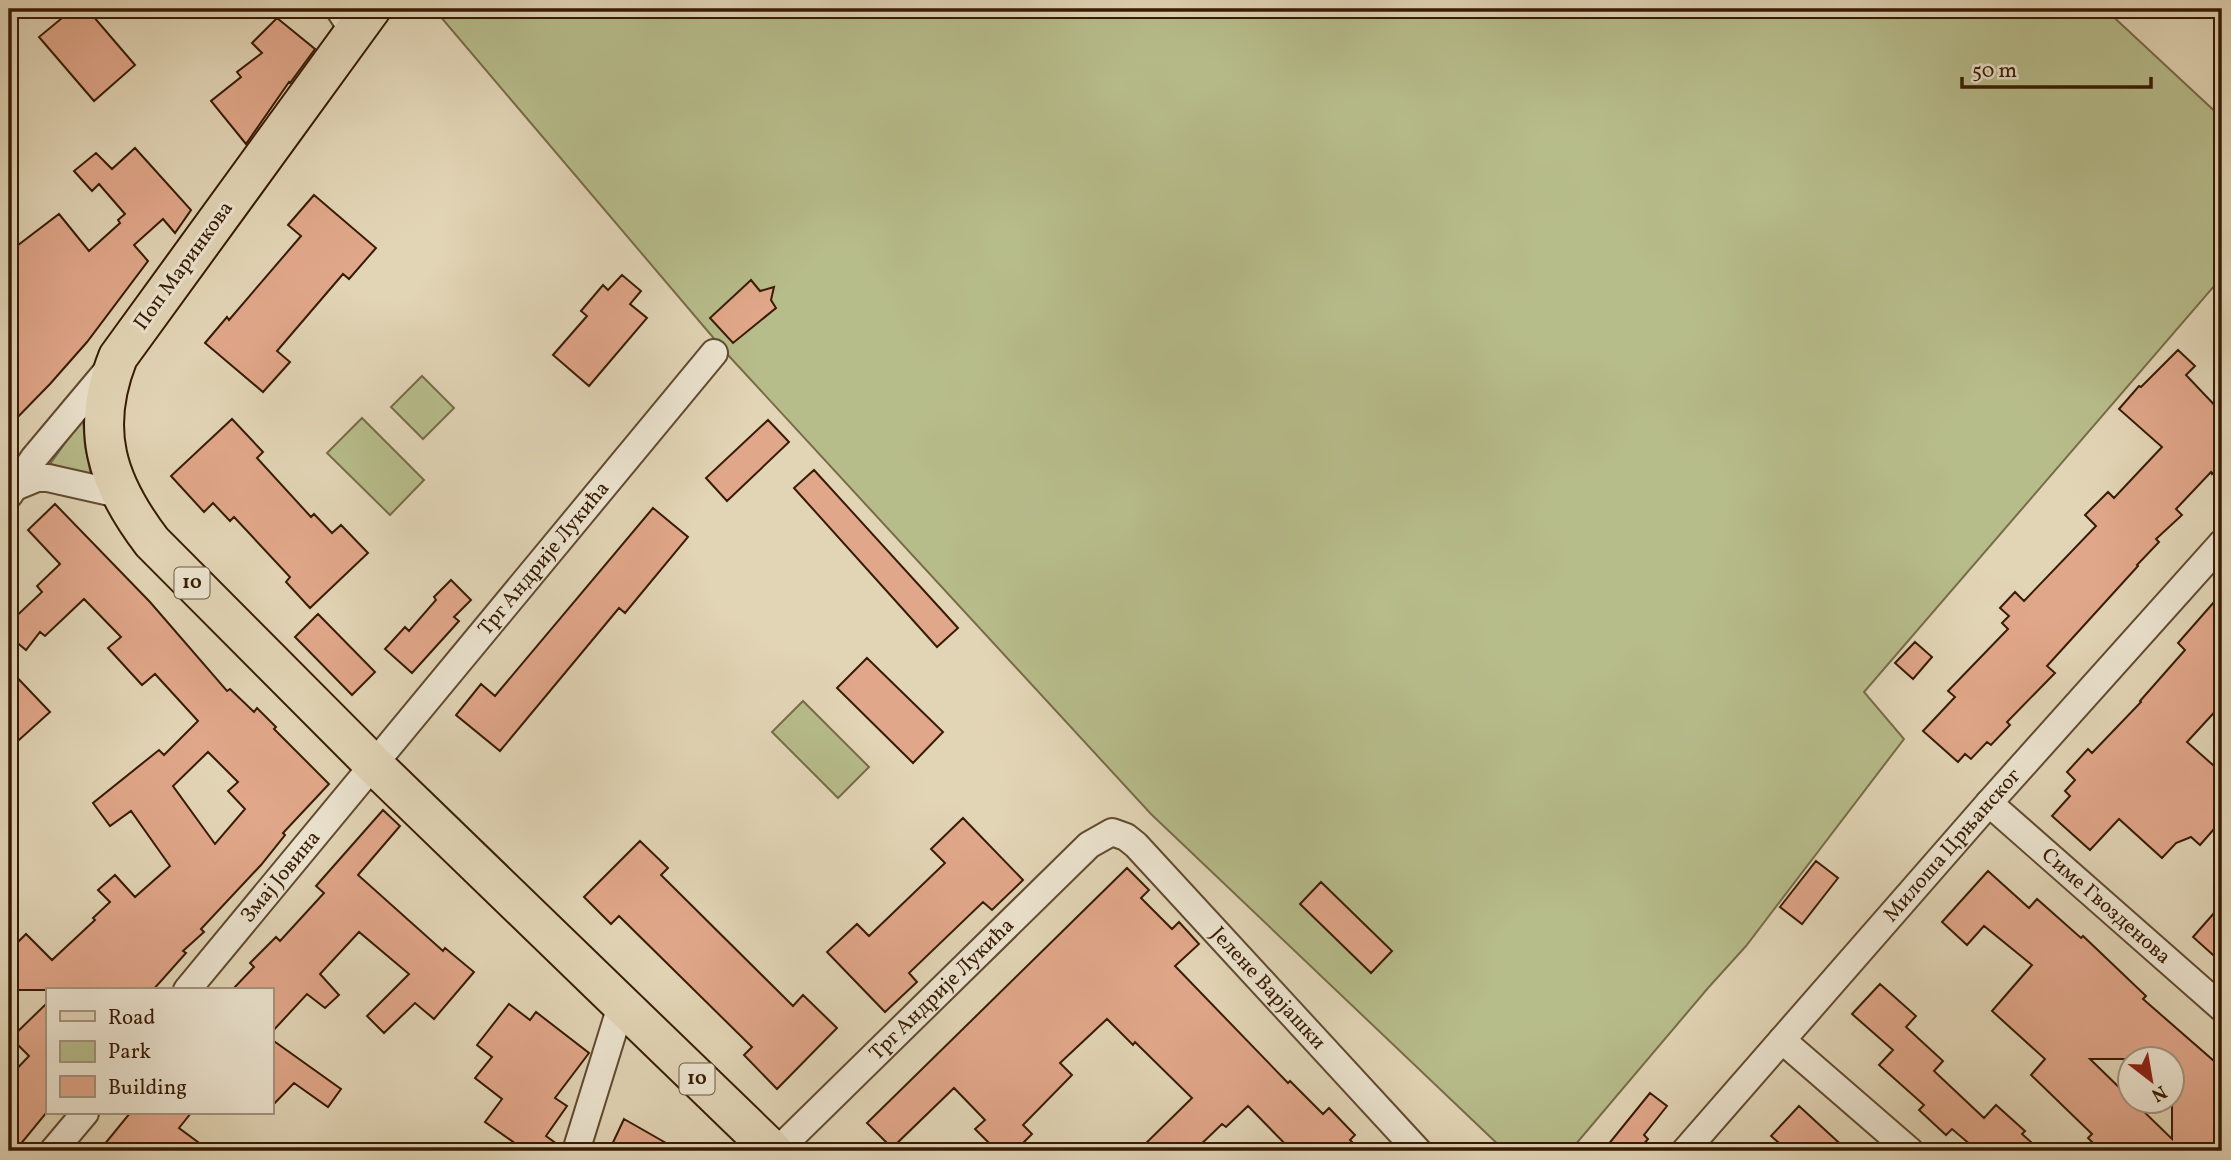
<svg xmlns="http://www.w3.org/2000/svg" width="2231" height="1160" font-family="Vollkorn,serif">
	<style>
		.green { fill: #b7bc8b; stroke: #786c48; stroke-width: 2 }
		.building { fill: #e1a78a; stroke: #381b04; stroke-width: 2; fill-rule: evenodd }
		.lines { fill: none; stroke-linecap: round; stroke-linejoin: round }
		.street-casing { stroke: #624a30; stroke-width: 30 }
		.primary-casing { stroke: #381b04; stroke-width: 42 }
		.street { stroke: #ece4d0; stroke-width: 26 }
		.primary { stroke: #e2d5b6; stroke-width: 38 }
		.rail { stroke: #381b04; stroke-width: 5; stroke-dasharray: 12 12; stroke-linecap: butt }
		.labels { text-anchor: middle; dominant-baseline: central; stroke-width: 6; stroke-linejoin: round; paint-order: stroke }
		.shield { fill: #ece4d0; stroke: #6e5741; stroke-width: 2 }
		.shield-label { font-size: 19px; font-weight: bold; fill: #381b04 }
		.street-label { font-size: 21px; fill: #381b04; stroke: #ece4d0 }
	</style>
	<rect width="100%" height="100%" fill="#e2d5b6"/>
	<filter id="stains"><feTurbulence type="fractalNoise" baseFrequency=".00286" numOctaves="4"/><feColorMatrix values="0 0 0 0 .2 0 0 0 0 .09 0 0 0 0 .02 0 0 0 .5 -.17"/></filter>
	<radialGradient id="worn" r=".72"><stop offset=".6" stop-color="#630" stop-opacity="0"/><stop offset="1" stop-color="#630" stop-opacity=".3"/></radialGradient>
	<path class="green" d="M434,9H2105L2222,118V277L1864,692L1904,739L1746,946L1708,988L1570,1151H1505L1151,814L728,355Z
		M422,376L454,408L423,439L391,407Z
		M83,418L85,446L91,475L50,464Z
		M362,418L424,480L390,515L327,453Z
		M803,701L869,767L838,798L772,732Z"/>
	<path class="building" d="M73,9H87L135,65L94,101L39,37Z
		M277,18L315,49L290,83L289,82L246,144L211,101L241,77L237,72L262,53L252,43Z
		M135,148L191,210L175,233L163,219L134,245L148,261L87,342L50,384L9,426V252L59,214L89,251L120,223L118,220L125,214L99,184L92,191L74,171L96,153L112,169Z
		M314,195L376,248L349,279L343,274L277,351L290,362L263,392L205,343L227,317L229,320L301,236L288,225Z
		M622,275L641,291L630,304L647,318L589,386L553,355L587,316L581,311L603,285L608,290Z
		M751,280L760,291L774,287L771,300L776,308L733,343L710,318Z
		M2178,350L2195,366L2186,375L2222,413V464L2212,474L2211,472L2176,509L2182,515L2156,539L2159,542L2137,565L2138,566L2047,666L2055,673L2007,722L2010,725L1991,745L1987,742L1971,759L1965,754L1958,762L1923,731L1955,697L1948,691L2008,629L2002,623L2009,616L2000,608L2015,592L2024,601L2096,526L2085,515L2108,492L2114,498L2162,447L2119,409L2139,386L2141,387Z
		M232,419L263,452L257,458L311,517L314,514L332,533L341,525L368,553L310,608L286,582L290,577L234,517L230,521L213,503L204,512L171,476Z
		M768,420L789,442L727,501L706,478Z
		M814,470L958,628L937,647L794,488Z
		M55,504L150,602L227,691L230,689L254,712L257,708L276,727L274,729L329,784L283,833L285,835L261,865L201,929L204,932L183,951L186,953L153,990H9V951L26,934L52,960L95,920L93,918L110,902L98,890L115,875L135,897L170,866L131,811L110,826L93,803L159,750L164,755L198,721L155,674L142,685L108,648L121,637L84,599L45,636L40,632L26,650L9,636V623L42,592L37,586L60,564L28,530ZM208,752L238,782L228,791L245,809L215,844L173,786Z
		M653,508L688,537L625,613L619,608L500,751L456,715L481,684L495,696Z
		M451,580L471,600L454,617L459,621L412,673L385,649L405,627L409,631L436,600L434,597Z
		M2222,593V704L2187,742L2222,773V820L2200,845L2191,837L2176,843L2162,858L2119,819L2090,850L2052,816L2070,796L2065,791L2075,780L2067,772L2088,749L2092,753L2141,702L2140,701L2185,650L2178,643Z
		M318,614L375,672L352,695L295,637Z
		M1915,642L1932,657L1913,679L1895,663Z
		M867,658L943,732L913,763L837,688Z
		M9,669L50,712L9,749Z
		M383,810L400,826L358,875L443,951L445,948L474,972L434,1019L415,1003L384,1033L367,1016L409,974L359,932L320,974L339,995L325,1008L307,994L271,1033V990H232L254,967L250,963L276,937L280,941L324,893L316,886Z
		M963,818L1023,880L992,910L983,902L909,973L917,982L885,1012L827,952L857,924L869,936L945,863L931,849Z
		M640,841L668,868L661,875L793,1006L803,995L837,1028L777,1089L744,1055L752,1047L619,916L611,924L584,897Z
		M1816,861L1838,878L1802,924L1780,907Z
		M1127,868L1149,890L1141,898L1172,929L1179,922L1199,944L1175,966L1288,1083L1290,1081L1323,1114L1329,1108L1355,1135L1350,1140L1361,1151H1292L1248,1106L1226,1127L1222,1124L1194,1151H1138L1192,1098L1135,1042L1133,1045L1107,1019L1060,1063L1072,1075L1023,1125L1032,1134L1015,1151H997L975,1129L985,1120L954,1088L892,1148L867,1123Z
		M1988,871L2029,908L2037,899L2081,938L2083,936L2146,996L2143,999L2222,1068V1151H2101L2088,1138L2092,1134L2031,1075L2045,1059L1992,1011L2032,965L1984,926L1967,945L1942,922ZM2090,1059H2172V1139L2133,1101H2130V1098Z
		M1321,882L1392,951L1371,973L1300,904Z
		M2222,904V963L2193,937Z
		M1880,984L1916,1016L1906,1027L1943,1061L1934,1071L1984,1118L1996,1105L2025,1131L2022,1134L2041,1151H1978L1952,1129L1946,1135L1919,1110L1924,1105L1879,1065L1893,1050L1852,1014Z
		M47,1003V1112L15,1151H9V1077L29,1056L11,1038Z
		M509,1004L530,1020L536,1012L589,1053L555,1098L567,1106L546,1136L561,1147V1151H526L485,1122L502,1099L475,1078L492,1057L477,1045Z
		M271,1039L341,1089L328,1107L294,1083L271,1107Z
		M1650,1093L1667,1106L1644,1135L1648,1139L1638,1151H1603Z
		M1799,1106L1848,1151H1788L1771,1136Z
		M130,1113H191L179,1128L210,1151H99Z
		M624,1119L680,1151H609Z"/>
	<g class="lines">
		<g class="street-casing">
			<g id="street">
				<path d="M339,9L354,32"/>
				<path d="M15,487L37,478H48L119,494"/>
				<path d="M9,495L34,458L112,365"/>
				<path id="s1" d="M1989,803L2222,1008"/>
				<path id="s2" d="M187,990L714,353"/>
				<path d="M1782,1040L1910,1151"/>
				<path d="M53,1151L85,1113"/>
				<path d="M576,1151L621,1006"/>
				<path id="s3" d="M777,1151L1089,845L1112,832L1126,837L1136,845L1418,1151"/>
				<path id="s4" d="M1685,1151L1989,803L2222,543"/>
			</g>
		</g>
		<g class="primary-casing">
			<path id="primary" d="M371,9L118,357C89,430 107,483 152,542L374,765L773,1151"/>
		</g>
		<use href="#street" class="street"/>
		<use href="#primary" class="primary"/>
		<path class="rail" d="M2208,9L2222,22"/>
	</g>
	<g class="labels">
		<g class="shield">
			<rect x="174.5" y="567.5" width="35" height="31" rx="5"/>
			<rect x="679.5" y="1063.5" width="35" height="31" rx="5"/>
		</g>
		<g class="shield-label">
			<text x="192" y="583">10</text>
			<text x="697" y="1079">10</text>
		</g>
		<g class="street-label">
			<text transform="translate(184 266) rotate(-54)">Поп Маринкова</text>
			<text stroke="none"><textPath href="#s2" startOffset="560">Трг Андрије Лукића</textPath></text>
			<text stroke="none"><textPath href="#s4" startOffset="406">Милоша Црњанског</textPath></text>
			<text stroke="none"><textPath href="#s2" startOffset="147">Змај Јовина</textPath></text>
			<text stroke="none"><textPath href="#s1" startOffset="156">Симе Гвозденова</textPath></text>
			<text stroke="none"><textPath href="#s3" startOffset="686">Јелене Варјашки</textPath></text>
			<text stroke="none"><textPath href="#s3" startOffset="231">Трг Андрије Лукића</textPath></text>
		</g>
	</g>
	<rect width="2231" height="1160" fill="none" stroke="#e2d5b6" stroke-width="35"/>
	<rect x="10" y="10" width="2210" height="1139" fill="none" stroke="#381b04" stroke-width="3.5"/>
	<rect x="18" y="18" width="2196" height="1125" fill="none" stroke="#381b04" stroke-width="2"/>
	<rect x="46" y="988" width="228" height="126" fill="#ece4d0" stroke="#a4947e" stroke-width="2"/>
	<rect x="60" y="1011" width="35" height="10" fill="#e2d5b6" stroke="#a4947e" stroke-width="2"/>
	<text x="108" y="1024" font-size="21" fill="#381b04">Road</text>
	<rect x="60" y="1041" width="35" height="21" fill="#b7bc8b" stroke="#a4947e" stroke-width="2"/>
	<text x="108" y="1058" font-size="21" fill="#381b04">Park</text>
	<rect x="60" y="1076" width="35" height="21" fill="#e1a78a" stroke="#a4947e" stroke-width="2"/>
	<text x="108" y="1094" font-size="21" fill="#381b04">Building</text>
	<g transform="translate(2151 1080) rotate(149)"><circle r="33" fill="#ece4d0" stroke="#a4947e" stroke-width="2"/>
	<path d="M0-5L12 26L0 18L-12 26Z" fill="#8f2418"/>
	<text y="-10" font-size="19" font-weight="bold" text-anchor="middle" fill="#381b04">N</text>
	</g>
	<path d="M1962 77v10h189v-10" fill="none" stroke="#381b04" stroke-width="3.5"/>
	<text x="1972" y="77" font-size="21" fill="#381b04" stroke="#ece4d0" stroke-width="5" paint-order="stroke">50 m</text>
	<rect width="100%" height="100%" filter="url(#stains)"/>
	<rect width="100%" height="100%" fill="url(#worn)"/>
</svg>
